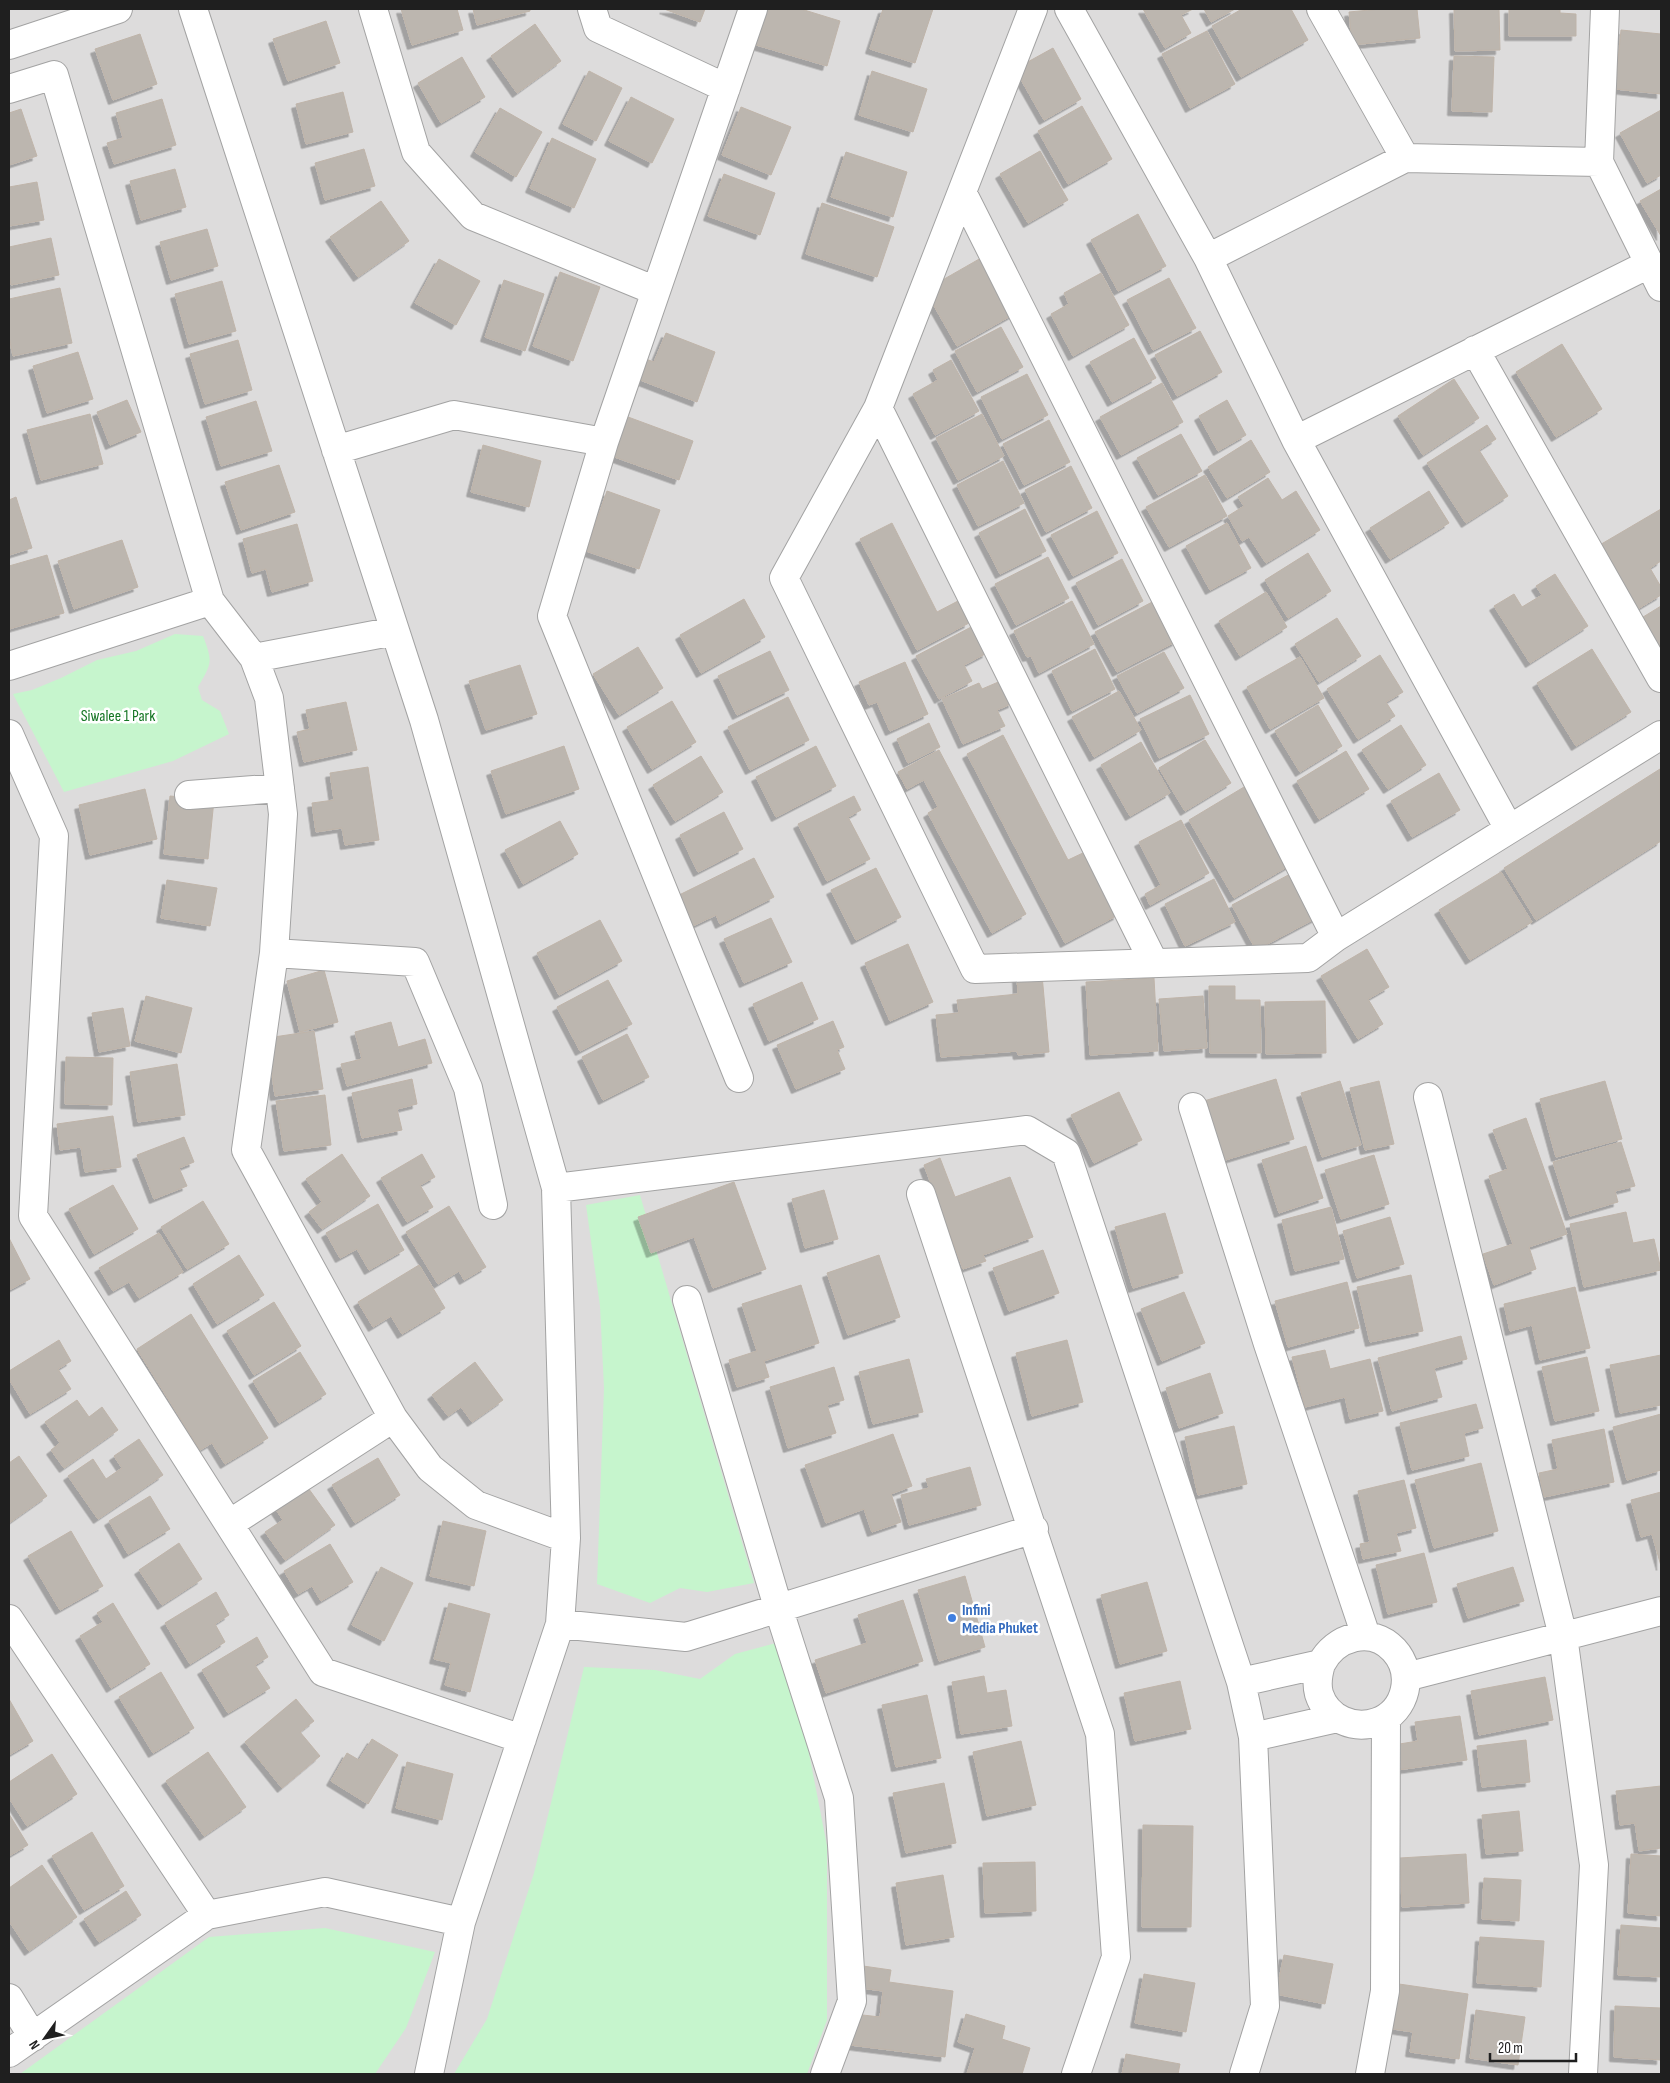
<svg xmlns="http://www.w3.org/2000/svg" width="1670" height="2083" viewBox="0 0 1670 2083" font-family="'Sofia Sans Condensed',sans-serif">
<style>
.residential{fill:#dddcdc}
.park{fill:#c6f5cd}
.building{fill:#bcb6af;stroke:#bfb4a9;filter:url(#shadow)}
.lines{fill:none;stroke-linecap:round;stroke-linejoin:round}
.minor-casing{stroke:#a3a3a3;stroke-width:30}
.minor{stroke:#fff;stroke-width:28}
.shop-dot{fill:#3f7fe0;stroke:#fff;stroke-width:2}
.labels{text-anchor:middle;stroke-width:5;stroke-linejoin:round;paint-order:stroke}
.park-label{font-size:16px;fill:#147523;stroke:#fff}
.shop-label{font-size:16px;font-weight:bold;fill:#366cbe;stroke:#fff;text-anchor:start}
</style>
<defs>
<filter id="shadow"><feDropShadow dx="-4.5" dy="4.5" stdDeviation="0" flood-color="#0004"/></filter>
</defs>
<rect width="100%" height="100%" fill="#efece6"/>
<path class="residential" d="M9 9H1661V2074H9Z"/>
<path class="park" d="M175 634 203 636C213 662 212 663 198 687L202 700 220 711 229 734 173 761 64 792 13 694 32 690 61 678 97 660 136 651Z
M640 1195 754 1583 707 1592 680 1588 650 1603 597 1584 604 1388 600 1306 586 1205Z
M776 1643 808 1748 827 1846V2020L807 2074H454L487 2019 534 1873 584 1667 655 1670 700 1679 735 1654Z
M325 1928 435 1952 406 2028 375 2074H20L209 1937Z"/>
<path class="building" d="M401 9H457L463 30 412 45Z
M473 9H530V11L477 25Z
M664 9H705L700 22Z
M763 9H801L840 21 827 66 753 44Z
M883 9H933L915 63 870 49Z
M1143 9H1193L1181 15 1191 33 1165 48Z
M1204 9H1235L1211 22Z
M1242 9H1291L1308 40 1241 77 1212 26Z
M1380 9H1417L1420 38 1352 45 1349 12Z
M1454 9H1499L1500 50 1455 51Z
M1509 9H1560V13L1576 14V36H1509Z
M326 21 340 63 288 81 273 39Z
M535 24 561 61 517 93 491 56Z
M1621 30 1661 34V94L1615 89Z
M1207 31 1235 84 1190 108 1162 54Z
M140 34 157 84 113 100 95 49Z
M1053 48 1081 99 1044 120 1015 69Z
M1454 56 1494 57 1492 112 1452 111Z
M462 57 485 97 441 123 418 83Z
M589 71 622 88 596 141 563 124Z
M872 71 927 89 913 132 859 115Z
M343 92 353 132 306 144 296 104Z
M631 97 674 119 652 163 609 141Z
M162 99 176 145 114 164 107 143 123 138 116 113Z
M1082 106 1112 159 1068 184 1038 131Z
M741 107 791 127 771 175 722 155Z
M500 108 542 132 516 177 475 152Z
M21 109 37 156 9 165V113Z
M1661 110V175L1647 183 1620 133Z
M552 138 596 159 574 208 530 188Z
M364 149 375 186 325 200 315 163Z
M1040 151 1068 200 1028 223 1000 174Z
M846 152 907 172 893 217 831 197Z
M175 169 186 207 141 220 130 181Z
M724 174 775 193 760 235 708 216Z
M37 182 44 220 9 226V187Z
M1661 189V236L1640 201Z
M381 201 409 241 358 277 330 237Z
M822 203 894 227 877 277 806 254Z
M1138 214 1166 266 1118 291 1091 240Z
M207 229 218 266 171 280 160 242Z
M51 238 59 275 11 285 9 275V247Z
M981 258 1014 314 957 346 925 290Z
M439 259 480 281 456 325 415 303Z
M560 272 600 287 573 361 533 346Z
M1101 273 1129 325 1073 356 1051 314 1069 304 1064 293Z
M1169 278 1196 328 1153 350 1127 300Z
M504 280 544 294 525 351 485 337Z
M222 281 236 331 189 344 175 294Z
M60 288 72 343 13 356 9 337V299Z
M1001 327 1023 367 977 392 955 351Z
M1200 331 1222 372 1177 396 1155 355Z
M666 333 715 352 697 402 635 378 643 358 654 362Z
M1134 338 1156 378 1112 402 1090 362Z
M238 340 252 390 205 404 190 354Z
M1562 344 1602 409 1556 437 1516 372Z
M78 352 93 399 47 413 33 366Z
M951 360 979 411 935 435 913 394 938 380 933 370Z
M1027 374 1048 415 1002 439 981 397Z
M1454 379 1479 418 1423 455 1398 416Z
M1162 383 1183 422 1121 455 1100 417Z
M127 400 141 432 110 445 97 412Z
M1227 400 1246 435 1218 451 1199 416Z
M256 401 272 451 221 466 206 417Z
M90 414 103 464 41 480 27 430Z
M620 414 693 441 679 480 606 454Z
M982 414 1004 456 958 480 936 438Z
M1049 420 1070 462 1024 485 1003 444Z
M1487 425 1496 439 1479 450 1508 496 1466 523 1427 463Z
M1181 434 1202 471 1158 495 1137 458Z
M1251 440 1270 472 1227 498 1208 467Z
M483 445 541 461 529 507 471 492Z
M1003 461 1024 503 978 526 957 485Z
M279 465 295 512 241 530 225 482Z
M1071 466 1092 508 1046 532 1025 490Z
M1205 475 1227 516 1169 547 1146 507Z
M1268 478 1282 500 1296 491 1320 530 1266 563 1249 537 1242 541 1228 516 1244 506 1238 497Z
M607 491 660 510 639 569 586 551Z
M1429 491 1449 523 1390 559 1370 528Z
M16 497 32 548 9 555V500Z
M1025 509 1046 551 1000 574 979 533Z
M1661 509V561L1650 568 1661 587V595L1636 610 1598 546Z
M1097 511 1118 553 1073 576 1051 535Z
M892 523 937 612 958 601 969 623 917 650 860 539Z
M1227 523 1251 568 1210 590 1186 546Z
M297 524 313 581 272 592 266 569 252 573 243 539Z
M122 540 138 587 74 609 58 561Z
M1308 553 1331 591 1288 618 1265 580Z
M47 555 64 613 9 629V566Z
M1048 557 1069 598 1016 625 995 584Z
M1122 559 1143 601 1098 625 1076 583Z
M1555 574 1588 626 1530 663 1494 606 1514 594 1522 607 1542 595 1536 586Z
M1266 592 1287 627 1240 656 1219 621Z
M744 599 765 637 701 673 680 635Z
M1156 600 1177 641 1117 672 1095 632Z
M1072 601 1094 644 1039 673 1031 656 1027 657 1014 631Z
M1661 606V665L1635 622Z
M1337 618 1361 656 1319 682 1295 644Z
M973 626 987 653 964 665 972 681 939 699 916 656Z
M638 647 663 688 619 715 593 674Z
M1095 649 1115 689 1072 711 1052 671Z
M1592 649 1631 712 1576 746 1537 683Z
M770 651 789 690 737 715 718 676Z
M1164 652 1184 688 1137 713 1117 676Z
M1380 655 1403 692 1386 702 1395 716 1358 739 1327 689Z
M1300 657 1324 698 1270 729 1247 687Z
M905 662 928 714 890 731 877 702 869 705 859 682Z
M520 665 537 714 486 730 469 681Z
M1003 680 1013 703 997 710 1005 726 963 744 942 699 979 683 982 689Z
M1119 691 1141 730 1094 757 1072 717Z
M1190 695 1209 734 1159 758 1140 719Z
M788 697 809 740 750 770 728 727Z
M672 701 696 742 652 769 627 727Z
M346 702 357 750 304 762 297 732 310 729 306 710Z
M1318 705 1342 746 1300 772 1275 731Z
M929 723 940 747 908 763 897 739Z
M1401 725 1426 765 1388 789 1362 750Z
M1003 735 1068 860 1085 852 1118 915 1065 943 967 754Z
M1205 740 1231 783 1185 811 1159 768Z
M1141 742 1170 793 1130 816 1101 765Z
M564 746 579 789 506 814 491 771Z
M816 746 836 786 776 817 756 777Z
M939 750 1026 914 992 933 928 813 938 807 924 780 907 789 898 772Z
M1346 751 1369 789 1319 819 1297 781Z
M701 756 723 792 675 821 653 785Z
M368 767 379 840 345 845 342 828 316 832 312 803 334 800 330 773Z
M1660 769 1661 841 1536 920 1504 868Z
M1439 773 1460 810 1412 837 1391 801Z
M1249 784 1292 864 1234 898 1189 820Z
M145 789 157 839 90 855 79 805Z
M170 796 214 800 208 859 164 854Z
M854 796 861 810 848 817 870 859 827 881 798 824Z
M724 812 743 849 698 872 680 835Z
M1181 820 1209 873 1150 905 1145 894 1161 885 1139 842Z
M560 821 578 854 523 884 505 850Z
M754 858 774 897 720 924 716 915 684 930 669 900Z
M876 868 901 917 856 940 831 890Z
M1294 872 1318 917 1256 950 1232 905Z
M1501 872 1532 922 1470 960 1439 910Z
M1214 879 1235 922 1185 946 1165 904Z
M167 880 217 888 210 926 161 918Z
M771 918 792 962 744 983 724 939Z
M600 920 622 961 559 995 537 953Z
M908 944 933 1002 890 1021 865 963Z
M1367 949 1389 987 1368 999 1383 1024 1358 1039 1321 976Z
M324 970 338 1022 300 1032 287 981Z
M1042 975 1049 1052 1018 1055 1017 1051 941 1057 936 1015 959 1013 957 1000 1018 994 1017 977Z
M1154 978 1158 1051 1090 1055 1086 982Z
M608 980 632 1024 580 1051 557 1007Z
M802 982 818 1019 769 1041 753 1004Z
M1209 986H1235V1000H1260L1261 1053H1210Z
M146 996 192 1008 181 1053 135 1041Z
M1203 996 1207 1048 1164 1051 1159 999Z
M1325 1001 1326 1053 1266 1054 1265 1002Z
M123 1008 130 1046 99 1052 92 1013Z
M833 1021 844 1047 837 1050 845 1069 796 1089 777 1045Z
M391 1022 398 1047 425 1039 432 1063 347 1086 341 1064 362 1059 355 1032Z
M314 1031 323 1089 275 1096 267 1038Z
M627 1034 649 1077 603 1100 582 1057Z
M66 1057 113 1058 112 1105 65 1104Z
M177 1064 185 1115 138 1122 130 1072Z
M412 1079 417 1104 397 1109 402 1130 362 1138 352 1093Z
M1276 1079 1294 1139 1222 1161 1204 1101Z
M1340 1081 1361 1145 1322 1157 1301 1093Z
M1379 1081 1394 1144 1365 1150 1350 1088Z
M1605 1081 1622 1139 1556 1157 1540 1099Z
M1119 1092 1142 1140 1094 1163 1071 1115Z
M325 1095 331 1145 284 1151 276 1101Z
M113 1116 121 1167 85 1172 81 1147 60 1150 57 1124Z
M1526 1118 1567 1234 1529 1247 1536 1269 1494 1285 1483 1254 1513 1244 1489 1176 1508 1169 1493 1130Z
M184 1137 194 1162 179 1168 187 1186 154 1199 137 1155Z
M1621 1142 1635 1186 1615 1191 1618 1202 1570 1216 1553 1162Z
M1306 1146 1323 1198 1279 1213 1262 1160Z
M342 1154 370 1196 322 1229 309 1212 322 1202 306 1179Z
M422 1154 435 1177 420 1185 433 1207 407 1222 381 1178Z
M1374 1155 1389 1204 1341 1219 1325 1170Z
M940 1158 955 1197 1010 1177 1033 1237 983 1255 986 1261 963 1269 924 1165Z
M734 1182 766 1269 713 1288 694 1237 651 1253 638 1217Z
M113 1185 138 1229 94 1254 69 1209Z
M824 1190 838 1239 805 1248 792 1199Z
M203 1201 229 1244 187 1269 161 1227Z
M378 1204 404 1250 369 1270 357 1249 340 1258 326 1233Z
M449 1206 486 1267 464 1280 459 1271 438 1284 406 1232Z
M1331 1207 1344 1259 1295 1271 1282 1220Z
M1626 1212 1633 1243 1654 1239 1661 1270 1584 1287 1570 1224Z
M1165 1213 1183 1273 1133 1288 1115 1227Z
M1390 1217 1404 1264 1357 1278 1343 1231Z
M159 1233 183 1272 139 1298 129 1282 113 1291 99 1268Z
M9 1238 30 1279 9 1290Z
M1043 1250 1059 1293 1009 1311 993 1268Z
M239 1255 264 1295 217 1324 193 1284Z
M879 1255 900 1317 848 1335 827 1273Z
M419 1265 445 1308 402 1334 391 1316 373 1327 358 1302Z
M1411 1275 1423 1331 1370 1342 1357 1287Z
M1347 1282 1359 1328 1288 1347 1275 1301Z
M801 1285 819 1343 764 1361 769 1377 737 1387 729 1360 757 1351 742 1304Z
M1575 1287 1590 1348 1540 1360 1532 1325 1510 1331 1504 1304Z
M1184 1292 1205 1343 1162 1361 1141 1309Z
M274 1302 301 1346 254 1375 227 1331Z
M191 1314 268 1438 225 1464 212 1443 200 1450 137 1349Z
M1461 1336 1467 1359 1434 1368 1442 1397 1392 1411 1378 1358Z
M59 1340 71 1361 58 1369 71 1389 30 1414 9 1379V1371Z
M1067 1340 1083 1402 1032 1416 1016 1353Z
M1325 1350 1330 1369 1370 1359 1383 1411 1350 1419 1345 1397 1305 1407 1292 1357Z
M300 1352 326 1394 279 1423 253 1381Z
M1661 1355V1405L1620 1413 1610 1365Z
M1587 1357 1599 1411 1555 1421 1542 1367Z
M909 1359 923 1412 873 1424 859 1372Z
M475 1362 503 1400 472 1422 461 1407 448 1416 432 1395Z
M834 1367 844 1400 827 1405 836 1433 788 1448 770 1387Z
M1210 1373 1223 1413 1179 1428 1166 1388Z
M77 1400 89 1417 102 1407 118 1430 64 1468 51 1450 60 1443 45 1422Z
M1476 1404 1483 1428 1464 1433 1469 1456 1412 1470 1400 1423Z
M1661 1414V1470L1627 1480 1613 1427Z
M1234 1426 1247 1484 1198 1495 1185 1437Z
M1604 1429 1614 1482 1544 1497 1539 1473 1558 1469 1552 1440Z
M893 1434 912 1486 891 1494 901 1522 872 1532 864 1509 826 1523 805 1465Z
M139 1439 163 1475 98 1519 68 1476 93 1459 106 1479 122 1468 114 1456Z
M19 1456 47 1496 9 1523V1463Z
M378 1458 400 1495 355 1523 332 1485Z
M1481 1463 1498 1531 1434 1548 1415 1480Z
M970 1467 981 1505 909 1525 901 1495 929 1488 926 1479Z
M1404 1480 1416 1528 1396 1533 1401 1551 1363 1559 1360 1544 1370 1542 1358 1491Z
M306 1485 335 1525 285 1560 265 1532 283 1520 274 1507Z
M1661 1492V1566L1652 1534 1641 1537 1631 1500Z
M150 1496 170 1529 128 1554 109 1521Z
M443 1521 486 1531 474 1586 430 1576Z
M71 1531 103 1586 60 1610 28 1556Z
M179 1543 202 1579 162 1605 139 1570Z
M330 1544 353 1582 321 1601 312 1586 298 1594 284 1571Z
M1424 1553 1437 1602 1388 1614 1376 1565Z
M381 1567 413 1583 384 1641 352 1625Z
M1513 1567 1524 1601 1468 1618 1457 1584Z
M965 1576 985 1647 939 1661 918 1590Z
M1147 1582 1167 1651 1120 1664 1101 1595Z
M216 1592 229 1615 215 1624 225 1642 190 1664 165 1623Z
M903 1600 923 1661 826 1693 815 1660 867 1643 858 1615Z
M113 1603 150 1664 111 1688 80 1636 103 1622 97 1613Z
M449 1603 490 1614 470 1692 445 1685 451 1663 434 1659Z
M257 1637 268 1657 255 1665 270 1688 228 1713 202 1670Z
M161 1672 194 1728 153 1753 119 1697Z
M984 1676 987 1693 1006 1690 1012 1726 961 1734 952 1682Z
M1545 1677 1553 1720 1479 1735 1471 1691Z
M1180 1681 1191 1729 1135 1741 1124 1693Z
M927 1695 941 1758 896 1767 882 1705Z
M9 1699 33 1741 9 1755Z
M296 1699 314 1721 300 1732 320 1756 282 1788 245 1742Z
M1460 1716 1467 1760 1391 1771 1387 1746 1418 1741 1415 1722Z
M372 1739 398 1755 368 1804 331 1781 347 1753 359 1760Z
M1526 1740 1530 1782 1482 1787 1477 1746Z
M1021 1741 1036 1805 987 1816 973 1752Z
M208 1752 246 1807 204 1836 166 1781Z
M52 1754 77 1794 27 1826 9 1798V1782Z
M407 1762 453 1774 442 1820 396 1808Z
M944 1783 956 1843 906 1853 893 1793Z
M1661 1786V1848L1639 1851 1635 1823 1620 1825 1616 1791Z
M1519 1811 1523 1851 1486 1854 1482 1815Z
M9 1814 28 1845 9 1856Z
M1143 1825 1193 1826 1191 1927H1142Z
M92 1832 124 1886 84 1910 52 1856Z
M1466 1854 1469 1903 1402 1907 1400 1858Z
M1631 1854 1661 1856V1916L1628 1913Z
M1035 1862 1036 1911 985 1913 983 1863Z
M42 1865 77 1917 29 1951 9 1921V1888Z
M943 1875 954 1937 906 1945 896 1883Z
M1484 1878 1521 1880 1519 1921 1482 1919Z
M126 1891 141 1915 99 1942 84 1919Z
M1621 1925 1661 1928V1977L1618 1975Z
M1480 1937 1544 1941 1541 1987 1477 1983Z
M1284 1955 1333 1964 1325 2004 1276 1994Z
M856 1965 891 1970 889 1982 953 1991 945 2057 850 2045 854 2014 880 2017 883 1991 853 1987Z
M1144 1974 1195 1983 1186 2032 1135 2023Z
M1399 1984 1468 1994 1459 2059 1410 2052 1413 2032 1393 2029Z
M1615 2006 1661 2008V2060L1614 2057Z
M1476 2010 1525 2017 1518 2065 1470 2058Z
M966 2014 1005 2026 1002 2039 1030 2048 1022 2074H967L975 2048 958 2042Z
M1126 2054 1180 2064 1178 2074H1122Z"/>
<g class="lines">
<defs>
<path id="minor" d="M193 9 424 720 556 1188 566 1538 560 1624 461 1922 429 2074
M373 9 416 152 473 216 656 291
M592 9 598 28 726 88
M1033 9 878 408 784 578 975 969 1308 958 1336 937 1661 735
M1069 9 1208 258 1296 440 1509 829
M1605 9 1599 162 1661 287
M9 45 118 9
M9 89 54 75 210 601 254 658 269 698 283 814 274 953 246 1150 393 1418 430 1468 476 1505 566 1538
M1405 158 1599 162
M962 192 1336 937
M1208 258 1405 158 1321 9
M1475 350 1661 678
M878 408 1154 963
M1296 440 1649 264
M604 442 753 9
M336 450 454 415 604 442 552 616 739 1078
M254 658 395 631
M9 666 210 601
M9 734 54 836 33 1216 323 1672 522 1739
M189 795 280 788
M274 953 415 962 468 1088 493 1205
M1428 1097 1563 1636 1594 1865 1583 2074
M1193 1107 1268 1344 1366 1636
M556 1188 1027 1130 1066 1153 1241 1682 1253 1737 1265 2006 1244 2074
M921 1194 1100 1734 1116 1957 1076 2074
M687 1300 778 1607 839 1798 852 2001 825 2074
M229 1524 393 1418
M9 1619 207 1915
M560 1624 686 1637 1034 1529
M1406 1677 1661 1611
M1241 1682 1321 1664C1335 1637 1371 1625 1394 1650 1415 1673 1407 1711 1377 1722 1354 1730 1327 1719 1319 1694 1316 1683 1318 1674 1321 1664
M1253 1737 1337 1718
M9 1998 33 2037
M9 2053 207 1915 325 1892 461 1922
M1370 2074 1385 1991 1386 1719"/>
</defs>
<use href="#minor" class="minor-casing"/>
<use href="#minor" class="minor"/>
</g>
<circle class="shop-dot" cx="952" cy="1618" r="5"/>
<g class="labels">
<g class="park-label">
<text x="118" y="721">Siwalee 1 Park</text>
</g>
<g class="shop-label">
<text x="962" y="1615">Infini<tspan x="962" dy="18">Media Phuket</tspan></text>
</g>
</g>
<rect width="1670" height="2083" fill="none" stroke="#1f1f1f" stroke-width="20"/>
<g transform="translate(45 2038) rotate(237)" stroke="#ffffff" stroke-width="4" paint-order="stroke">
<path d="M0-4L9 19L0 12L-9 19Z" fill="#1f1f1f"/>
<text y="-8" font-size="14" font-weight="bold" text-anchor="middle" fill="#1f1f1f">N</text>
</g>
<path d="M1490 2053v8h86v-8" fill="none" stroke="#1f1f1f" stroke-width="2.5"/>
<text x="1498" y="2053" font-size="15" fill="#1f1f1f" stroke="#ffffff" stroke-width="4" paint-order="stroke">20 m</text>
</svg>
